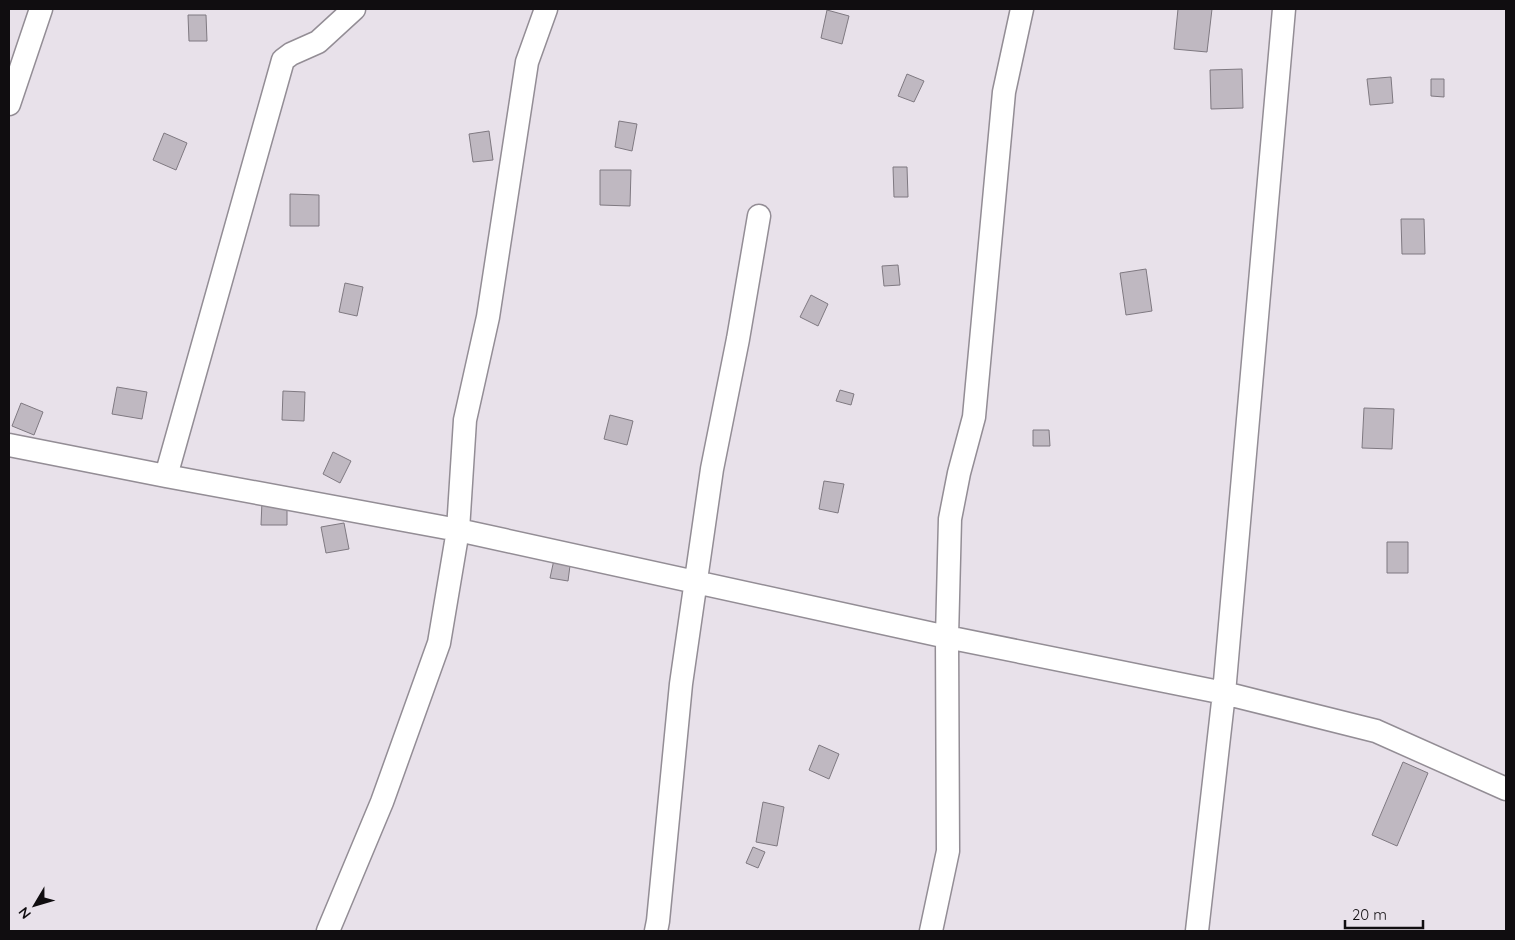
<svg xmlns="http://www.w3.org/2000/svg" width="1515" height="940" viewBox="0 0 1515 940" font-family="Quicksand,sans-serif">
<style>
.building{fill:#bfb8c1;stroke:#7f7981}
.lines{fill:none;stroke-linecap:round;stroke-linejoin:round}
.minor-casing{stroke:#938d95;stroke-width:25}
.minor{stroke:#fff;stroke-width:22}
</style>
<rect width="100%" height="100%" fill="#e8e1ea"/>
<path class="building" d="M1178 9H1212L1207 52 1174 49Z
M827 10 849 16 842 44 821 38Z
M188 15H206L207 41H189Z
M1242 69 1243 108 1211 109 1210 70Z
M907 74 924 81 914 102 898 96Z
M1391 77 1393 103 1370 105 1367 79Z
M1431 79H1444V97L1431 96Z
M619 121 637 124 632 151 615 147Z
M489 131 493 160 473 162 469 134Z
M164 133 187 143 176 170 153 160Z
M893 167H907L908 197H894Z
M600 170H631L630 206 600 205Z
M290 194 319 195V226H290Z
M1401 219H1424L1425 254H1402Z
M898 265 900 285 884 286 882 266Z
M1146 269 1152 311 1126 315 1120 273Z
M345 283 363 287 357 316 339 312Z
M811 295 828 304 818 326 800 317Z
M117 387 147 392 142 419 112 414Z
M840 390 854 394 851 405 836 401Z
M283 391 305 392 304 421 282 420Z
M21 403 43 412 34 435 12 426Z
M1364 408 1394 409 1392 449 1362 448Z
M610 415 633 421 627 445 604 439Z
M1033 430H1049L1050 446H1033Z
M333 452 351 461 340 483 323 474Z
M824 481 844 484 838 513 819 509Z
M262 501H287V525H261Z
M344 523 349 549 326 553 321 527Z
M1387 542H1408V573H1387Z
M555 555 571 558 568 581 550 578Z
M819 745 839 754 829 779 809 770Z
M1403 762 1428 773 1397 846 1372 835Z
M763 802 784 807 777 846 756 842Z
M753 847 765 852 758 868 746 863Z"/>
<g class="lines">
<defs>
<path id="minor" d="M9 104 41 9
M9 445 166 476 458 530 947 637 1224 693 1376 731 1506 789
M166 476 283 60 291 54 318 42 354 9
M328 931 382 802 439 643 458 530 465 420 488 317 527 62 546 9
M656 931 658 921 681 684 712 469 738 339 759 216
M931 931 948 851 947 637 950 519 959 473 974 417 1004 92 1022 9
M1197 931 1224 693 1284 9"/>
</defs>
<use href="#minor" class="minor-casing"/>
<use href="#minor" class="minor"/>
</g>
<rect width="1515" height="940" fill="none" stroke="#100d10" stroke-width="20"/>
<g transform="translate(35 905) rotate(232)" stroke="#e8e1ea" stroke-width="4" paint-order="stroke">
<path d="M0-4L9 19L0 12L-9 19Z" fill="#100d10"/>
<text y="-8" font-size="14" font-weight="bold" text-anchor="middle" fill="#100d10">N</text>
</g>
<path d="M1345 920v8h78v-8" fill="none" stroke="#100d10" stroke-width="2.5"/>
<text x="1352" y="920" font-size="15" fill="#100d10" stroke="#e8e1ea" stroke-width="4" paint-order="stroke">20 m</text>
</svg>
